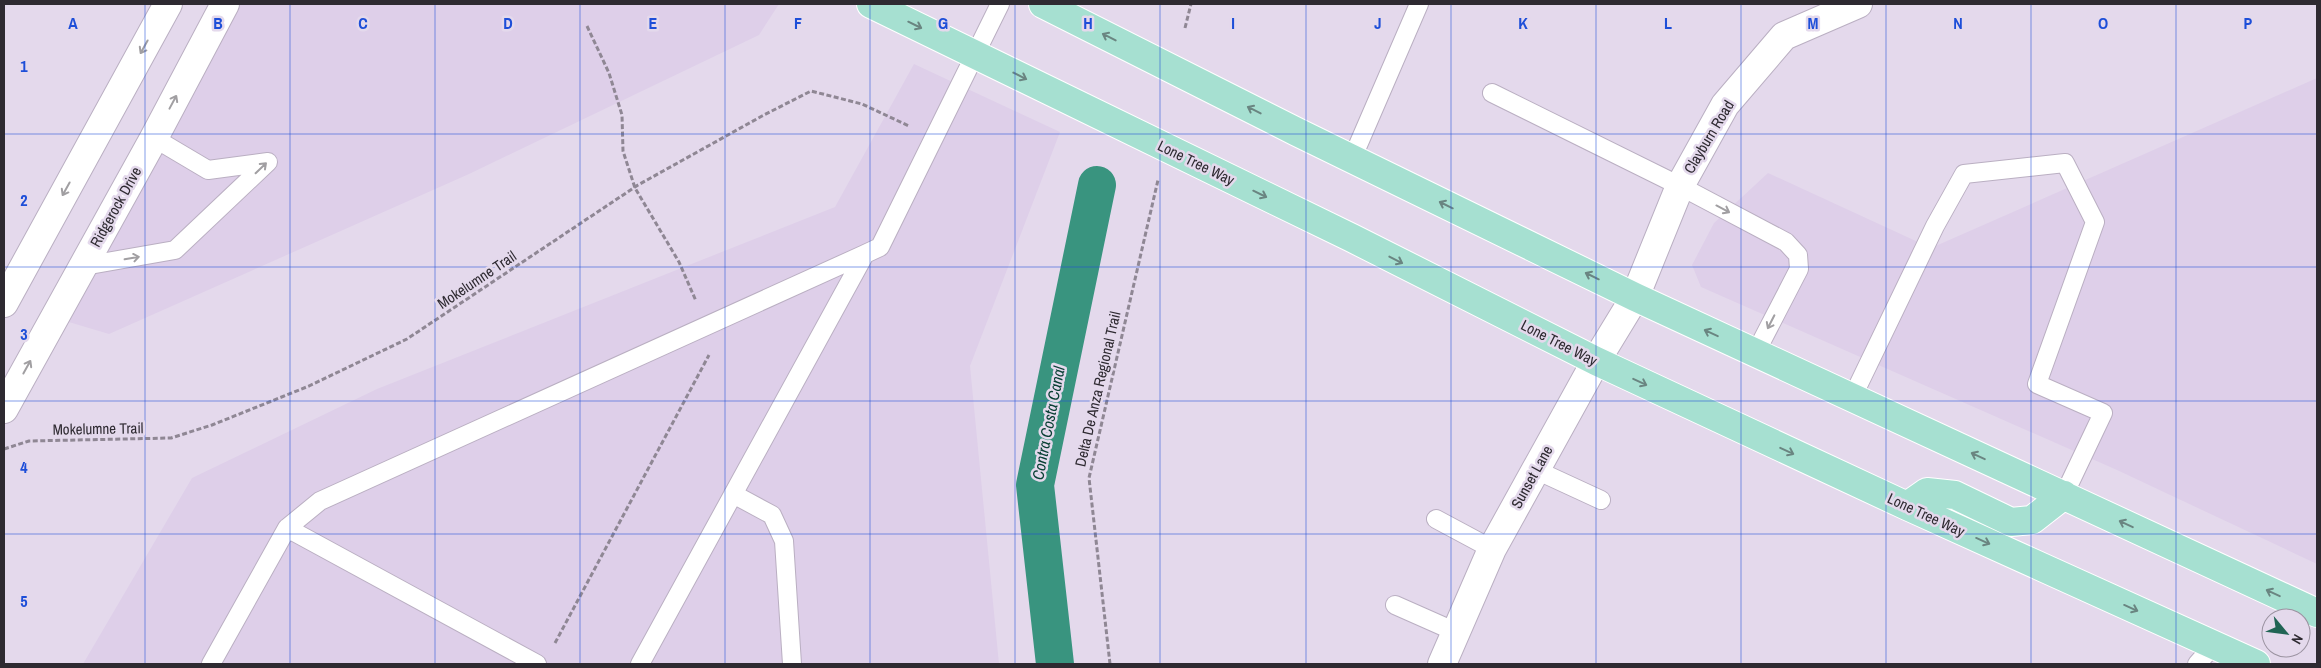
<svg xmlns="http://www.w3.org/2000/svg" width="2321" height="668" viewBox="0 0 2321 668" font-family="'Archivo Narrow',sans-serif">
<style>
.built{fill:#decfe9}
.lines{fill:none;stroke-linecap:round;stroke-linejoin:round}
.canal{stroke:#39947f;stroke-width:38}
.service-casing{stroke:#baafc2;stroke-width:20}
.minor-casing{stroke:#baafc2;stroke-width:30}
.primary-casing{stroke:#fff;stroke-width:30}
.path{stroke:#8f8794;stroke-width:3;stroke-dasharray:5 2.5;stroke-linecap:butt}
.service{stroke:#fff;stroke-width:18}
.minor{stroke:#fff;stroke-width:28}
.primary{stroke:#a6e0d1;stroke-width:28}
.oneway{stroke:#6a8581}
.oneway2{stroke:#a19fa2}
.grid{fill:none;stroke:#1d4ed8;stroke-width:1;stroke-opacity:0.55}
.labels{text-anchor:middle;stroke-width:5;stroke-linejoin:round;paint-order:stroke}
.street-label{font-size:15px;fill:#2e2a31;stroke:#e4d9ec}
.water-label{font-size:16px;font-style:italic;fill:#0a4035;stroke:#e4d9ec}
.grid-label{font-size:16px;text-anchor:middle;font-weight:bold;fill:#1d4ed8;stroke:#e4d9ec;stroke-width:5;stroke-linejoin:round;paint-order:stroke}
</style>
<rect width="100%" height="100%" fill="#e4d9ec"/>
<path class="built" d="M235 4H779L759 35 469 174 109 334 62 320Z
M914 64 1060 132 970 366 999 664H83L192 478 377 389 835 207Z
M2317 78V564L2117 470 1701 287 1692 265 1714 223 1768 173 1931 248Z"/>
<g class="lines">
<path class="canal" d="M1055 664 1035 485 1097 185"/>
<defs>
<path id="service" d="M1492 93 1680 186 1786 242 1798 255 1799 269 1755 354
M1352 159 1419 4
M84 266 175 250 268 162 208 170 154 138
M1852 398 1935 226 1964 174 2065 163 2095 222 2037 384 2103 413 2064 495
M1536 470 1601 500
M733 494 772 515 784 541 792 664
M1436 519 1492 549
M287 528 537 664
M1395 605 1456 632
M211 664 287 528 320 501 865 254
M640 664 865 254 880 247 1000 4
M2197 664 2214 645"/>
<path id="minor" d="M4 303 168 4
M4 409 154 138 225 4
M1442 664 1492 549 1596 361 1635 297 1680 186 1725 105 1784 36 1858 4"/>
<path id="primary" d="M871 4 1352 238 1596 361 1907 506 2256 664
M1043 4 1297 132 1635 297 2317 613
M1907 506 1927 492 1955 495 2011 522 2032 520 2064 495"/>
</defs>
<use href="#service" class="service-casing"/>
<use href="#minor" class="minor-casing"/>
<use href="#primary" class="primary-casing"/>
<path class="path" d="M587 26 609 73 622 115 623 151 635 188 679 262 696 301
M1185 28 1191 4
M4 449 29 441 171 438 212 425 309 386 407 339 638 185 762 116 811 91 862 104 909 126
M555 643 709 355
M1110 664 1089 478 1158 180"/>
<use href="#service" class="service"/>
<use href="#minor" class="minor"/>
<use href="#primary" class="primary"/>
</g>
<defs><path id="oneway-shaft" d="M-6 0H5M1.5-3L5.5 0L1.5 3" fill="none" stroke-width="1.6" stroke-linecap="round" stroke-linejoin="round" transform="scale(1.25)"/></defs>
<g class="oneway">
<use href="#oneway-shaft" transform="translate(915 25) rotate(26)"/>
<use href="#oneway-shaft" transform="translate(1109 37) rotate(-153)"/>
<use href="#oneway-shaft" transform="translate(1020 76) rotate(27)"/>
<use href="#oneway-shaft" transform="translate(1254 110) rotate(-153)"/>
<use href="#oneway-shaft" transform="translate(1260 194) rotate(26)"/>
<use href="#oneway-shaft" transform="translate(1446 205) rotate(-154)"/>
<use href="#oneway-shaft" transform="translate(1396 260) rotate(27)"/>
<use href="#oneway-shaft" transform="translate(1592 276) rotate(-154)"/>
<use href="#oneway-shaft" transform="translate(1711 333) rotate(-155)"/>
<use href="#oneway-shaft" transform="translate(1640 382) rotate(25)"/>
<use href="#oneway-shaft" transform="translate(1787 451) rotate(25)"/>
<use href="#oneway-shaft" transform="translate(1978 456) rotate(-155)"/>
<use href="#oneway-shaft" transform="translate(2126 524) rotate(-155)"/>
<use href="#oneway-shaft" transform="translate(1983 541) rotate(24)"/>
<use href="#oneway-shaft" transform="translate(2273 593) rotate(-155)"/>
<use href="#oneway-shaft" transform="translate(2131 608) rotate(24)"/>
</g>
<g class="oneway2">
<use href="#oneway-shaft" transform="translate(144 47) rotate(119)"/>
<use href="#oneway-shaft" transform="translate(173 102) rotate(-62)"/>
<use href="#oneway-shaft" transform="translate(261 168) rotate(-44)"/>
<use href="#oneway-shaft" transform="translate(66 189) rotate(119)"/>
<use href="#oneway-shaft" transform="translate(1723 209) rotate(28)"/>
<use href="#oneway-shaft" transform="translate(132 258) rotate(-10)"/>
<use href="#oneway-shaft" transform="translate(1771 322) rotate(117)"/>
<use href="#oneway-shaft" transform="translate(27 367) rotate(-61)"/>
</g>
<path class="grid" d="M145 4V664M290 4V664M435 4V664M580 4V664M725 4V664M870 4V664M1015 4V664M1160 4V664M1306 4V664M1451 4V664M1596 4V664M1741 4V664M1886 4V664M2031 4V664M2176 4V664M4 134H2317M4 267H2317M4 401H2317M4 534H2317"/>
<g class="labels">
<g class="street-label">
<text transform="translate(1709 137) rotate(-59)" y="5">Clayburn Road</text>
<text transform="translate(1196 163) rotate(26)" y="5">Lone Tree Way</text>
<text transform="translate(116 207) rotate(-61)" y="5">Ridgerock Drive</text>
<text transform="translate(477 280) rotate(-34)" y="5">Mokelumne Trail</text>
<text transform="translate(1559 343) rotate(27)" y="5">Lone Tree Way</text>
<text transform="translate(1098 389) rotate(-77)" y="5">Delta De Anza Regional Trail</text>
<text transform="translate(98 429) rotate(-1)" y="5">Mokelumne Trail</text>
<text transform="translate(1532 477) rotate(-61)" y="5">Sunset Lane</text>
<text transform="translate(1926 515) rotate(25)" y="5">Lone Tree Way</text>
</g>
<g class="water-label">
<text transform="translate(1048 423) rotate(-79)" y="6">Contra Costa Canal</text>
</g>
</g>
<g class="grid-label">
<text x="73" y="29">A</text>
<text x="218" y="29">B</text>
<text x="363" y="29">C</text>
<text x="508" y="29">D</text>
<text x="653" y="29">E</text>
<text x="798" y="29">F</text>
<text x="943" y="29">G</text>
<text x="1088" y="29">H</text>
<text x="1233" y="29">I</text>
<text x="1378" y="29">J</text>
<text x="1523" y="29">K</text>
<text x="1668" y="29">L</text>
<text x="1813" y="29">M</text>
<text x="1958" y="29">N</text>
<text x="2103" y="29">O</text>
<text x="2248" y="29">P</text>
<text x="24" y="72">1</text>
<text x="24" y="206">2</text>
<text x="24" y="340">3</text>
<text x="24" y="473">4</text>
<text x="24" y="607">5</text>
</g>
<rect width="2321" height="668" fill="none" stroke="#2e2a31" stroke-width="10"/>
<g transform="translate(2286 633) rotate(119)"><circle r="24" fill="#e4d9ec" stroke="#9b93a1"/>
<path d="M0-4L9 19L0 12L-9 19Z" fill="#206454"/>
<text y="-8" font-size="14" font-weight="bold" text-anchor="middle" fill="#2e2a31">N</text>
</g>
</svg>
